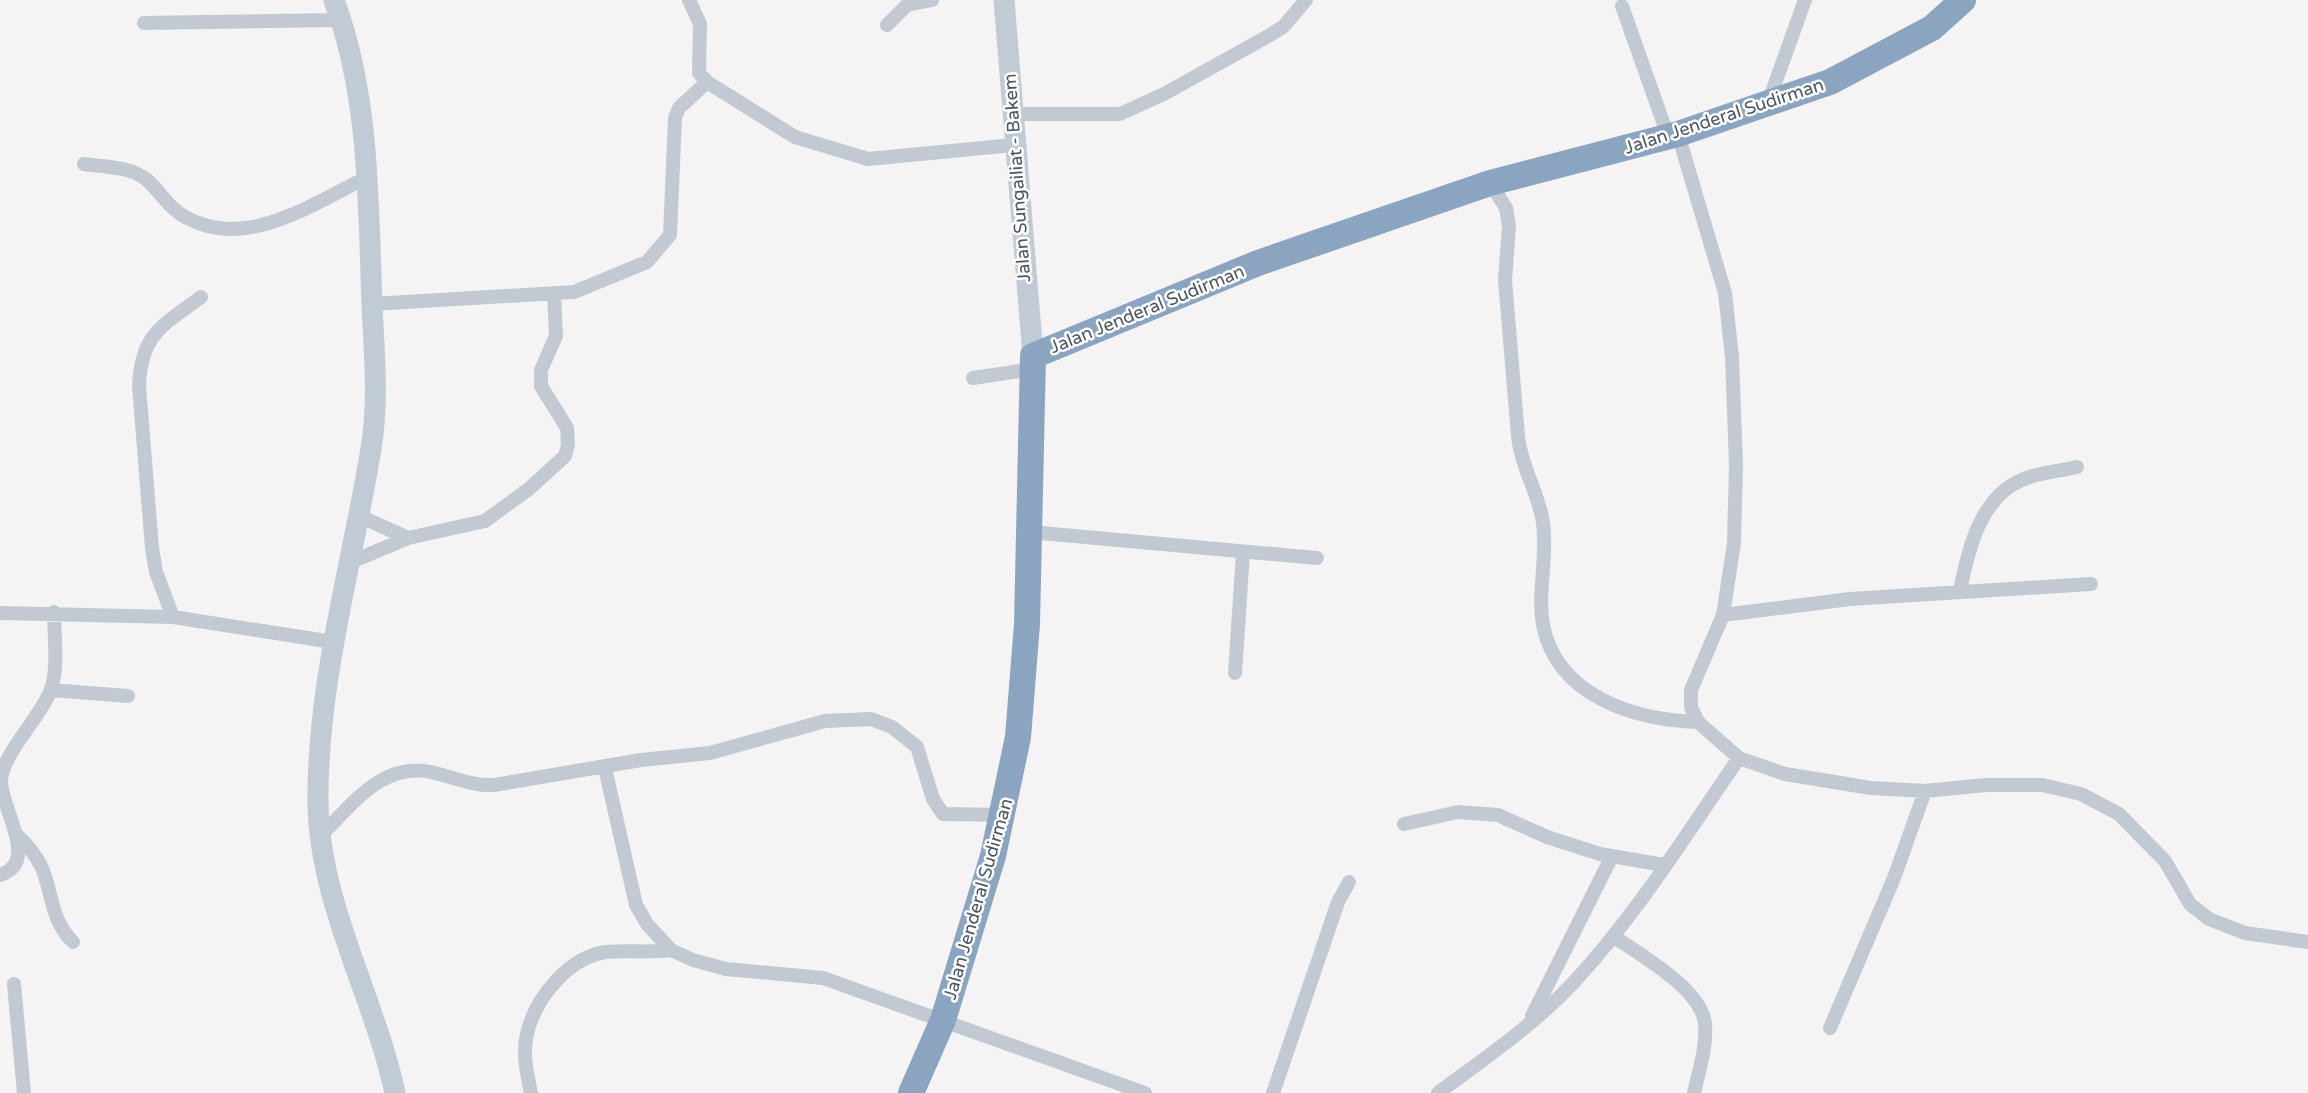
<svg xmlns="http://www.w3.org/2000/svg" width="2308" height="1093" viewBox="0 0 2308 1093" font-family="'Varela Round',sans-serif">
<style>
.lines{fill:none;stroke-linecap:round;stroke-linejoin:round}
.street{stroke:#c1cad2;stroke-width:14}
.secondary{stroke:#c1cbd6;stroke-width:21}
.highway{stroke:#8ba5c1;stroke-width:26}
.labels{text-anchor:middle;stroke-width:5;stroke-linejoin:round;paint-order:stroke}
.street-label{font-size:18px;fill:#4a5661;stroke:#fff}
</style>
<rect width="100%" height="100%" fill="#f5f3f3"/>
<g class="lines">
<path class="street" d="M689 0 700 24 699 73 707 82 795 137 868 159 1014 145
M1622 6 1668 136
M144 23 341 20
M887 25 907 5 932 0
M1768 103 1805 0
M1013 114H1120L1164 94 1270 35 1283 27 1306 0
M1678 134 1725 293 1732 357 1736 465 1734 543 1723 615 1691 690V707L1698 722 1739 758 1785 774 1871 788 1925 791 1986 785H2042L2081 794 2119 814 2165 861 2190 904 2209 919 2245 933 2308 942
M84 164C104 167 129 166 146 179 158 189 166 204 179 213 242 255 311 204 368 177
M1490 183 1506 208 1509 226 1505 280 1518 436C1521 467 1539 493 1543 523 1548 557 1537 592 1543 625 1557 696 1634 720 1698 722
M372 304 574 292 647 262 670 235 675 118 679 108 707 82
M973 378 1033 369
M357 515 408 538 485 521 530 488 565 456 568 445 567 428 541 386V370L556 336 554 293
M1030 532 1317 558
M351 562 408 538
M1960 591C1968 550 1980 496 2024 479 2040 472 2061 471 2077 467
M0 613 173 617 333 642
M1723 615 1850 599 2091 584
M173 617 156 572 152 548 139 386C141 334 162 326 201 297
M1235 673 1243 553
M51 690 128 696
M605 768 636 905 647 924 671 950 693 960 726 969 823 978 1145 1093
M1404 824 1458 812 1498 815 1547 837 1600 854 1664 865
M15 833C26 844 36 854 42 868 53 895 51 921 73 942
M321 835C353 804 382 762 431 772 453 777 472 786 494 785L641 760 710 753 825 721 871 719 892 727 917 747 933 799 943 814 1004 815
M0 875C41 862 0 808 1 780 4 752 38 720 50 692 59 670 54 636 54 612
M1613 936C1640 955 1702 989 1705 1024 1707 1047 1699 1070 1694 1093
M14 984 24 1093
M1532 1016 1612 856
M1830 1028 1894 878 1925 791
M531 1093C527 1074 522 1053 527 1034 535 999 568 957 606 952 627 950 650 953 671 950
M1273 1093 1338 902 1349 882
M1438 1093C1485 1058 1534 1025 1574 982 1637 914 1687 833 1739 758"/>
<path class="secondary" d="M334 0C370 97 368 202 372 304 374 352 379 401 371 449 352 565 317 683 318 802 319 904 374 995 395 1093
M1004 0 1033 356"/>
<path class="highway" d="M911 1093 943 1020 993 856 1018 737 1027 624 1033 356 1258 263 1490 183 1678 134 1830 82 1932 28 1963 0"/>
</g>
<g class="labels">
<g class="street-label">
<text transform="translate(1724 116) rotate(-18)" y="6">Jalan Jenderal Sudirman</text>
<text transform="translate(1017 178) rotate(-94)" y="6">Jalan Sungailiat - Bakem</text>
<text transform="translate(1147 309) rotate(-22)" y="6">Jalan Jenderal Sudirman</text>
<text transform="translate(978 899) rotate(-74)" y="6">Jalan Jenderal Sudirman</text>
</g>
</g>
</svg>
